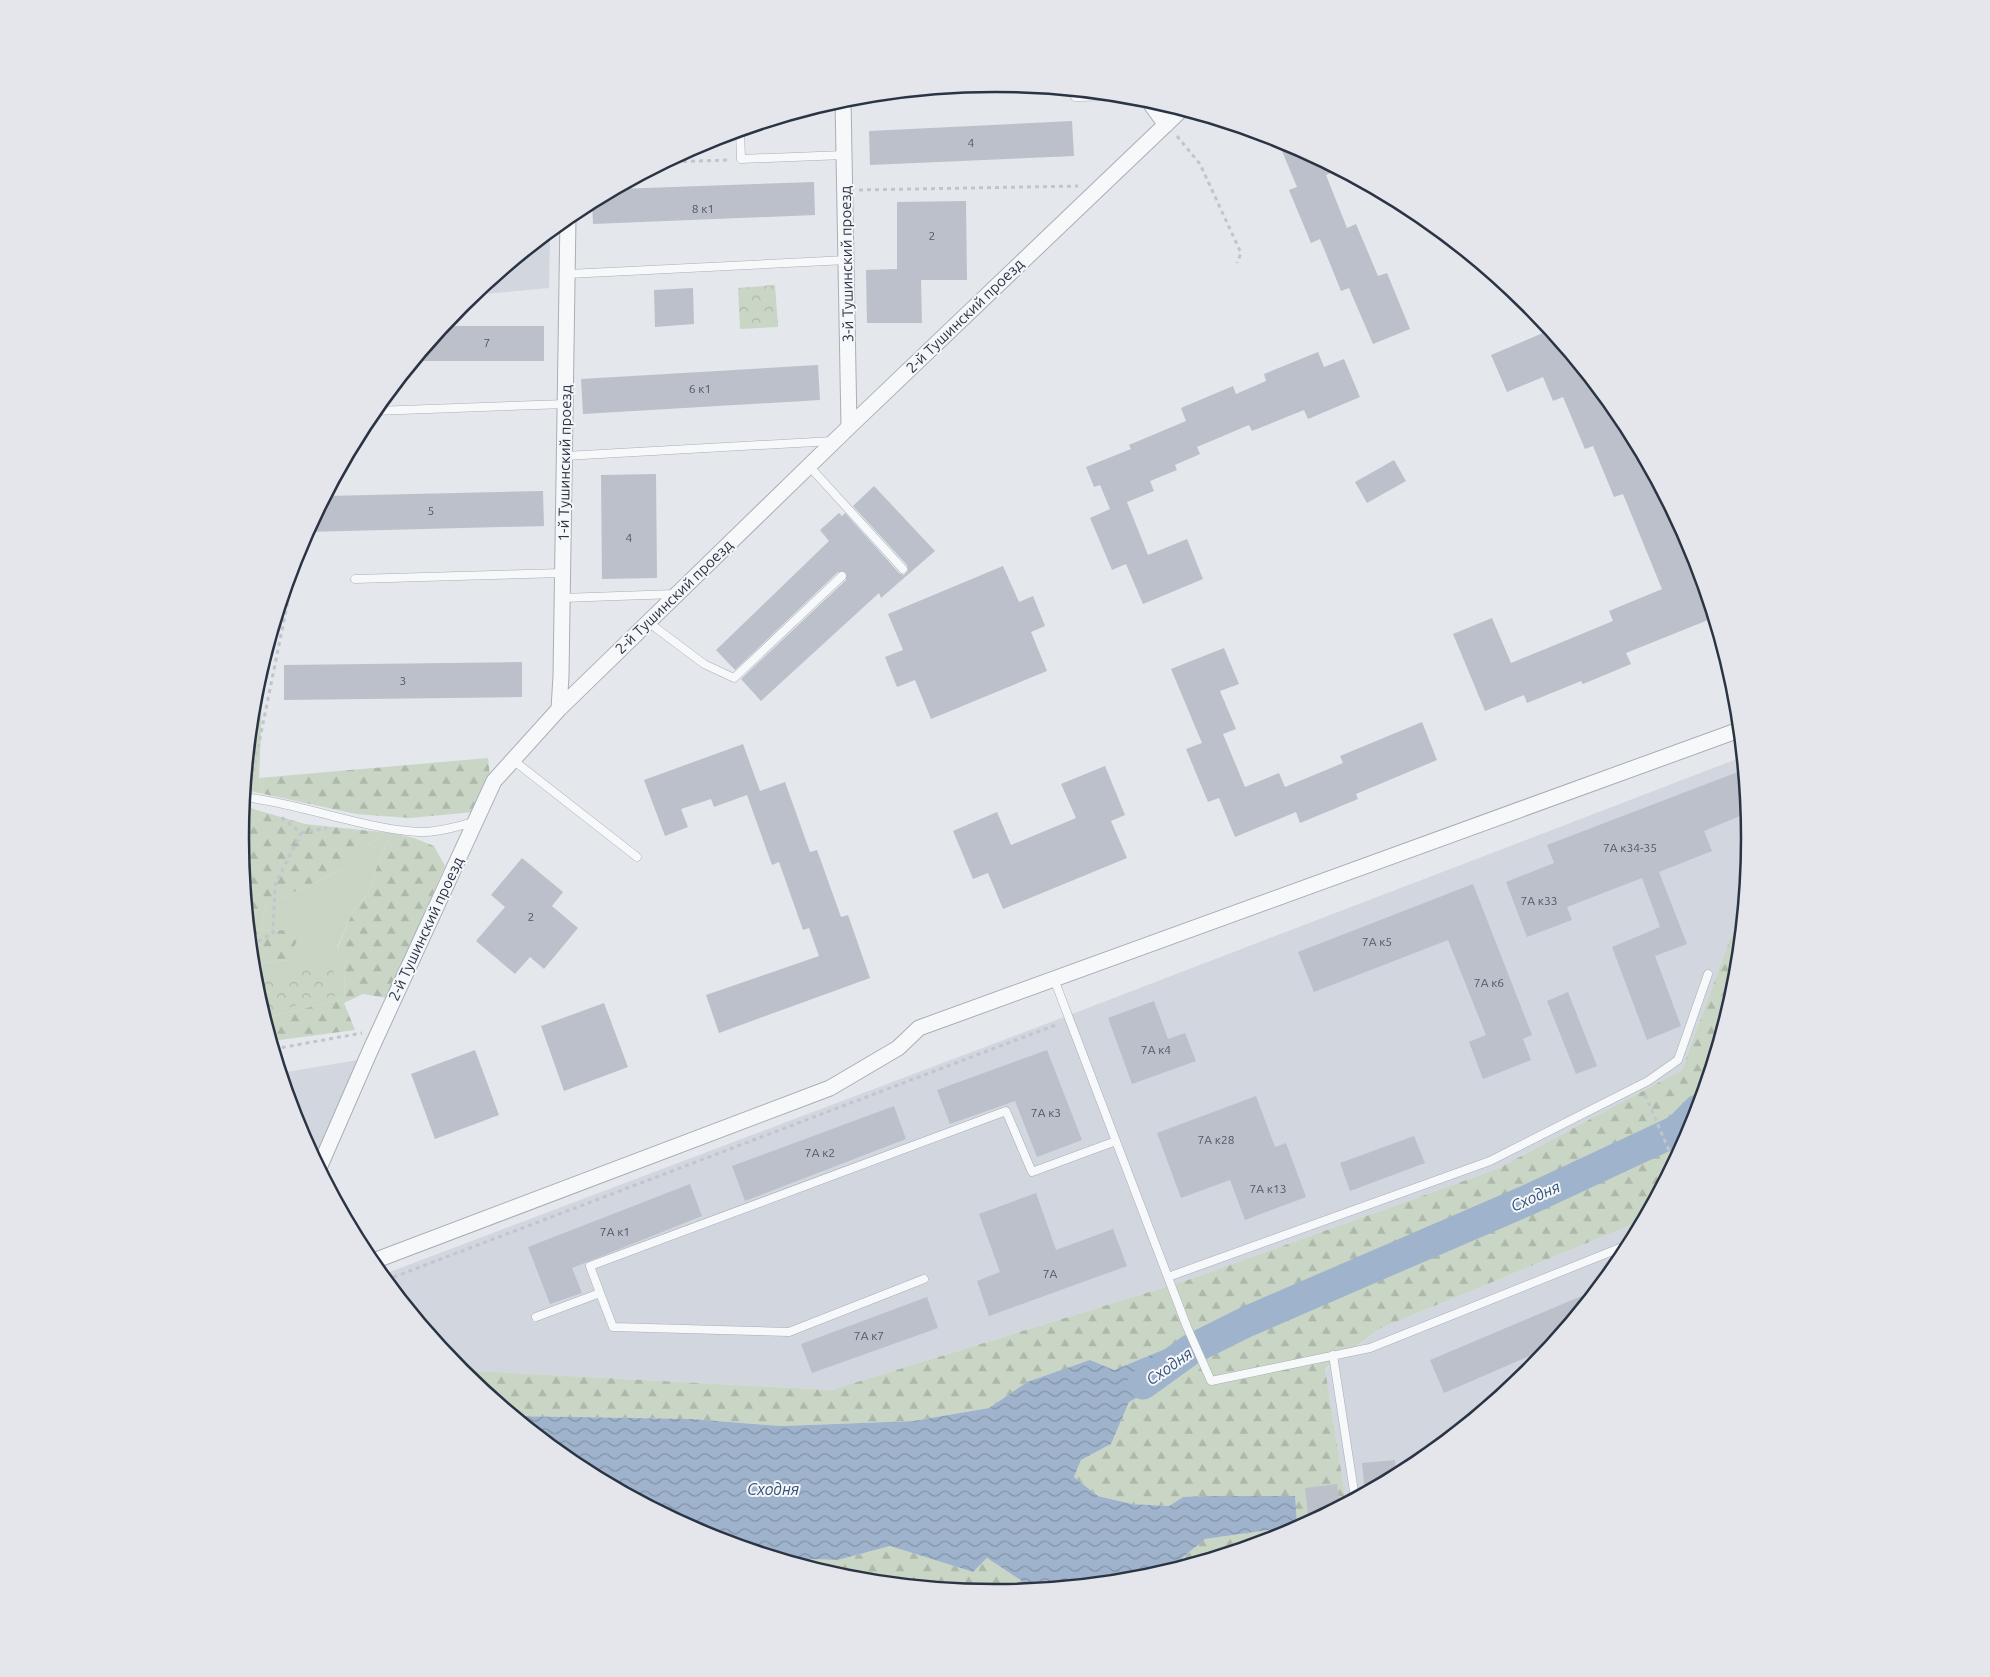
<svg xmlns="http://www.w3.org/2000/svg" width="1990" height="1677" viewBox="0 0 1990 1677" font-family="Ubuntu,sans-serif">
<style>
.built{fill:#d2d6de}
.grass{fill:#c9d6c5}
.forest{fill:url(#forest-firs)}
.park{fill:url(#park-crowns)}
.water{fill:url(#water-waves)}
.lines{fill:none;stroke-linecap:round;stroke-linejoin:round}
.river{stroke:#9fb4cc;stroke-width:31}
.building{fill:#bbc0ca}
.service-casing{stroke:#a9aeb7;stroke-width:9}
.minor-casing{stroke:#a9aeb7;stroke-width:17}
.path{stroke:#c2c5cb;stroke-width:3;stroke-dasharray:4 4;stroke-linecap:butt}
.service{stroke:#f7f8fa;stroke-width:8}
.minor{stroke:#f7f8fa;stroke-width:15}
.labels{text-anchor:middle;stroke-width:4;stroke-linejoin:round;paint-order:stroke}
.number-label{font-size:12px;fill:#4f5766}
.street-label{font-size:15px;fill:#2b3445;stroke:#f4f6f9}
.water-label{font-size:16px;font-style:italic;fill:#34527a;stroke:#f4f6f9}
.rim{fill:none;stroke:#2b3445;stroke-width:2.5}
</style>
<defs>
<pattern id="forest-firs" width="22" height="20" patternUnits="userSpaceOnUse" patternTransform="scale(1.25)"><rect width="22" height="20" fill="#c9d6c5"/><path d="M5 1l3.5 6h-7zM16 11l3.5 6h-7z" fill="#adb8ab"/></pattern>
<pattern id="park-crowns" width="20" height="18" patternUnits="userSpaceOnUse" patternTransform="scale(1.25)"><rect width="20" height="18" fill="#c9d6c5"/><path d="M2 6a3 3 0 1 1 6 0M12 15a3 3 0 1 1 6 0" fill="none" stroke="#adb8ab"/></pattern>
<pattern id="water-waves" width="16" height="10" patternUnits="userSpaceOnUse" patternTransform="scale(1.25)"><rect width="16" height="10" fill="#9fb4cc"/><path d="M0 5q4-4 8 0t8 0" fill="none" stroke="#8293a7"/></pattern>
</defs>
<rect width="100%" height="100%" fill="#e4e7ec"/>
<path class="built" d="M550 232 549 288 474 295Z
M1742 757 1750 839 1743 912 1734 928 1682 1070 1497 1169 1185 1281 831 1390 459 1370 382 1275 1067 1016Z
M358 1060 315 1159 298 1127 281 1073Z
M1643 1220 1622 1258 1528 1372 1414 1466 1346 1502 1325 1370 1381 1328Z"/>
<path class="grass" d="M261 731 259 778 264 794 245 790 251 732Z
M380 832 393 833 382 852 368 894 354 909 337 948 345 969 344 999 264 1018 255 985 253 971 264 963 287 960V930L261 931 266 905 346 868 360 851 378 838Z"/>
<path class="forest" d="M263 664 261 731 251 732 255 691Z
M488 758 490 777 474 812 410 818 356 814 264 794 259 778Z
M243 806 305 824 380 832 378 838 360 851 346 868 266 905 261 931 287 930 297 941 287 960 264 963 253 971 240 838Z
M393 833 414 838 434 846 445 866 387 998 363 994 344 1003 355 1030 272 1041 264 1018 344 999 345 969 337 949 354 909 368 894 382 852Z
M1743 912 1735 986 1692 1128 1643 1220 1381 1328 1325 1369 1346 1502 1284 1536 1187 1565 1182 1558 1205 1539 1297 1526 1183 1497 1169 1506 1132 1504 1098 1496 1074 1477 1081 1460 1111 1444 1129 1402 1170 1347 1114 1370 1090 1361 1027 1382 989 1408 913 1421 781 1426 692 1419 515 1416 459 1370 831 1390 1185 1281 1497 1169 1682 1070 1734 928Z
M890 1546 973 1572 987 1558 1034 1589 995 1593 847 1579 778 1558 838 1560Z"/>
<path class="park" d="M775 285 778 327 740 329 738 288Z
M332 963 338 995 263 1014 255 984Z"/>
<path class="water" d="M1170 1347 1186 1370 1129 1402 1111 1444 1081 1460 1074 1477 1098 1496 1132 1504 1169 1506 1183 1497 1207 1496H1295L1297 1526 1205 1539 1182 1558 1187 1565 1142 1579 1034 1589 987 1558 973 1572 890 1546 838 1560 778 1558 706 1536 575 1466 515 1416 692 1419 781 1426 913 1421 989 1408 1027 1382 1090 1360 1114 1370Z"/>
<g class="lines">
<path class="river" d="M1143 1384 1190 1350 1246 1322 1528 1200 1678 1130 1698 1110"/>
</g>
<path class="building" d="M1072 121 1074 156 870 165 869 131Z
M1277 139 1337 170 1326 175 1347 228 1356 224 1378 276 1387 273 1410 329 1373 344 1349 288 1341 291 1320 239 1311 243 1289 190 1297 187Z
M814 182 815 215 593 224 592 202 616 189Z
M966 201 967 280H921L922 323H867L866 270 897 269V202Z
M693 288 694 324 655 327 654 290Z
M444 326H544V361H415Z
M1550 330 1585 374 1590 386 1594 384 1614 409 1624 433 1629 431 1681 528 1700 575 1713 618 1626 653 1631 664 1583 684 1581 681 1527 703 1524 695 1485 711 1453 634 1492 618 1511 663 1613 621 1609 611 1662 589 1623 494 1614 497 1593 446 1585 449 1563 397 1553 401 1543 377 1507 392 1491 355Z
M1318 352 1324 367 1344 359 1360 397 1308 419 1304 410 1252 431 1249 425 1197 447 1200 454 1175 465 1177 470 1150 481 1154 491 1127 502 1148 555 1187 539 1203 579 1143 604 1126 564 1112 570 1090 518 1110 509 1100 485 1094 487 1086 467 1131 449 1129 445 1186 421 1181 408 1233 386 1236 394 1266 381 1264 374Z
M818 365 820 400 583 414 581 379Z
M1394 460 1406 481 1367 503 1355 482Z
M656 474 657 578 602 579 601 475Z
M874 486 935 551 881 598 879 593 761 701 741 679 846 580V573L838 572 735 670 716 650 829 541 820 530 839 513 842 516 845 513 899 573 904 575 908 571 907 565 853 506Z
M543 491 544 526 307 532 326 496Z
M1003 566 1019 602 1033 596 1045 626 1031 632 1047 671 931 719 915 680 897 687 885 657 903 650 888 614Z
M1224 648 1239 684 1220 691 1236 729 1223 734 1245 787 1279 773 1285 787 1343 763 1340 756 1422 722 1437 760 1356 794 1358 799 1300 823 1296 812 1235 837 1219 798 1208 802 1186 749 1202 743 1171 669Z
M522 662V697L284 700V665Z
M743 744 760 791 785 782 810 852 817 850 841 917 848 915 870 978 719 1033 706 995 819 956 809 928 803 930 779 862 772 865 747 795 714 807 711 799 681 809 688 827 665 836 644 780Z
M1105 766 1125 815 1111 821 1127 858 1003 909 988 873 973 879 953 831 997 812 1011 845 1076 818 1061 784Z
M1743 770 1747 813 1704 831 1712 851 1659 872 1687 944 1655 956 1681 1026 1647 1040 1612 947 1660 927 1642 878 1567 907 1572 920 1527 937 1506 882 1554 863 1547 845Z
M522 858 563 892 552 906 578 928 544 969 530 957 515 974 476 941 505 907 491 895Z
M1473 884 1532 1035 1523 1039 1531 1060 1483 1079 1469 1042 1486 1035 1448 940 1314 992 1298 952Z
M1568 992 1597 1066 1576 1074 1547 1001Z
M1154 1001 1168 1039 1185 1033 1196 1061 1132 1084 1108 1018Z
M604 1003 628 1067 564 1091 541 1026Z
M475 1050 499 1115 435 1139 411 1074Z
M1047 1050 1082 1140 1037 1157 1015 1101 950 1124 937 1090Z
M1256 1096 1275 1147 1286 1143 1306 1197 1245 1220 1230 1180 1181 1198 1157 1133Z
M894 1106 906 1139 745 1201 732 1166Z
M1414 1136 1425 1163 1350 1191 1340 1163Z
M690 1184 702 1216 572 1268 582 1293 550 1304 528 1247Z
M1036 1193 1056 1250 1113 1229 1127 1266 989 1316 977 1281 1000 1272 979 1214Z
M1596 1290 1548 1348 1444 1393 1430 1360Z
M927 1297 938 1328 812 1373 801 1344Z
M1395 1460 1396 1476 1365 1493 1362 1463Z
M1337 1484 1340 1506 1309 1522 1305 1488Z"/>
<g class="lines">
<defs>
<path id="service" d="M1072 91 1075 97 1123 96
M740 131 741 159 844 155
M568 274 847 260
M374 411 566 404
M565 456 833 441
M809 466 903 569
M355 579 563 573
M562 598 675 594
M648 622 704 664 734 678 842 576
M513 760 637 857
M244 797C303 804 359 828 418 832 437 833 457 826 475 822
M1054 979 1187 1327 1211 1381 1370 1348 1630 1244
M1168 1277 1490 1161 1648 1081 1678 1060 1708 974
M600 1293 613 1327 789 1332 924 1279
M536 1317 600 1293 590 1266 1006 1111 1032 1172 1116 1141
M1333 1355 1355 1498"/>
<path id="minor" d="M843 100 849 427
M1148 100 1166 125
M559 709 561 676 568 217
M319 1168 370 1051 494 781 559 709 849 427 1181 110
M371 1262 830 1088 898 1048 919 1028 1739 730"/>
</defs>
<use href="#service" class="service-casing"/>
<use href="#minor" class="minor-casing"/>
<path class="path" d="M1177 136 1200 164 1241 253 1237 263
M667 162 729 160
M859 190 1078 186
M250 787 299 547
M301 833 327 828
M251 945 273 933 275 885 301 833 281 817
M274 1049 362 1033
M1645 1095 1674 1162
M386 1280 1058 1024"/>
<use href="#service" class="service"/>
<use href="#minor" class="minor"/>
</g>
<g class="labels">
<g class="number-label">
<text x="971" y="147">4</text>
<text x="703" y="213">8 к1</text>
<text x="932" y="240">2</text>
<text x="487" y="347">7</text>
<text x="700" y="393">6 к1</text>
<text x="431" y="515">5</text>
<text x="629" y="542">4</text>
<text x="403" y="685">3</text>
<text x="1630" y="852">7А к34-35</text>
<text x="1539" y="905">7А к33</text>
<text x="531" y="921">2</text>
<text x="1377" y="946">7А к5</text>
<text x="1489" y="987">7А к6</text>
<text x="1156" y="1054">7А к4</text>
<text x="1046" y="1117">7А к3</text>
<text x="1216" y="1144">7А к28</text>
<text x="820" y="1157">7А к2</text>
<text x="1268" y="1193">7А к13</text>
<text x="615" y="1236">7А к1</text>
<text x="1050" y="1278">7А</text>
<text x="869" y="1340">7А к7</text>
</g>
<g class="street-label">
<text transform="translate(847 264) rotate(-91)" y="5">3-й Тушинский проезд</text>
<text transform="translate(965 316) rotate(-44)" y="5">2-й Тушинский проезд</text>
<text transform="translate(565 463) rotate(-89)" y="5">1-й Тушинский проезд</text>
<text transform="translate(674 597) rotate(-44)" y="5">2-й Тушинский проезд</text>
<text transform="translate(426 929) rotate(-65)" y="5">2-й Тушинский проезд</text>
</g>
<g class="water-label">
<text transform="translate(1535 1196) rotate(-24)" y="6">Сходня</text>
<text transform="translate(1169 1366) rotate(-35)" y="6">Сходня</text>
<text x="773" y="1495">Сходня</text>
</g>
</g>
<path d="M0 0H1990V1677H0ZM249 838a746 746 0 1 1 1492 0a746 746 0 1 1-1492 0Z" fill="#e4e6eb" fill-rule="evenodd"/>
<path class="rim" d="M249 838a746 746 0 1 1 1492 0a746 746 0 1 1-1492 0Z"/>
</svg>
